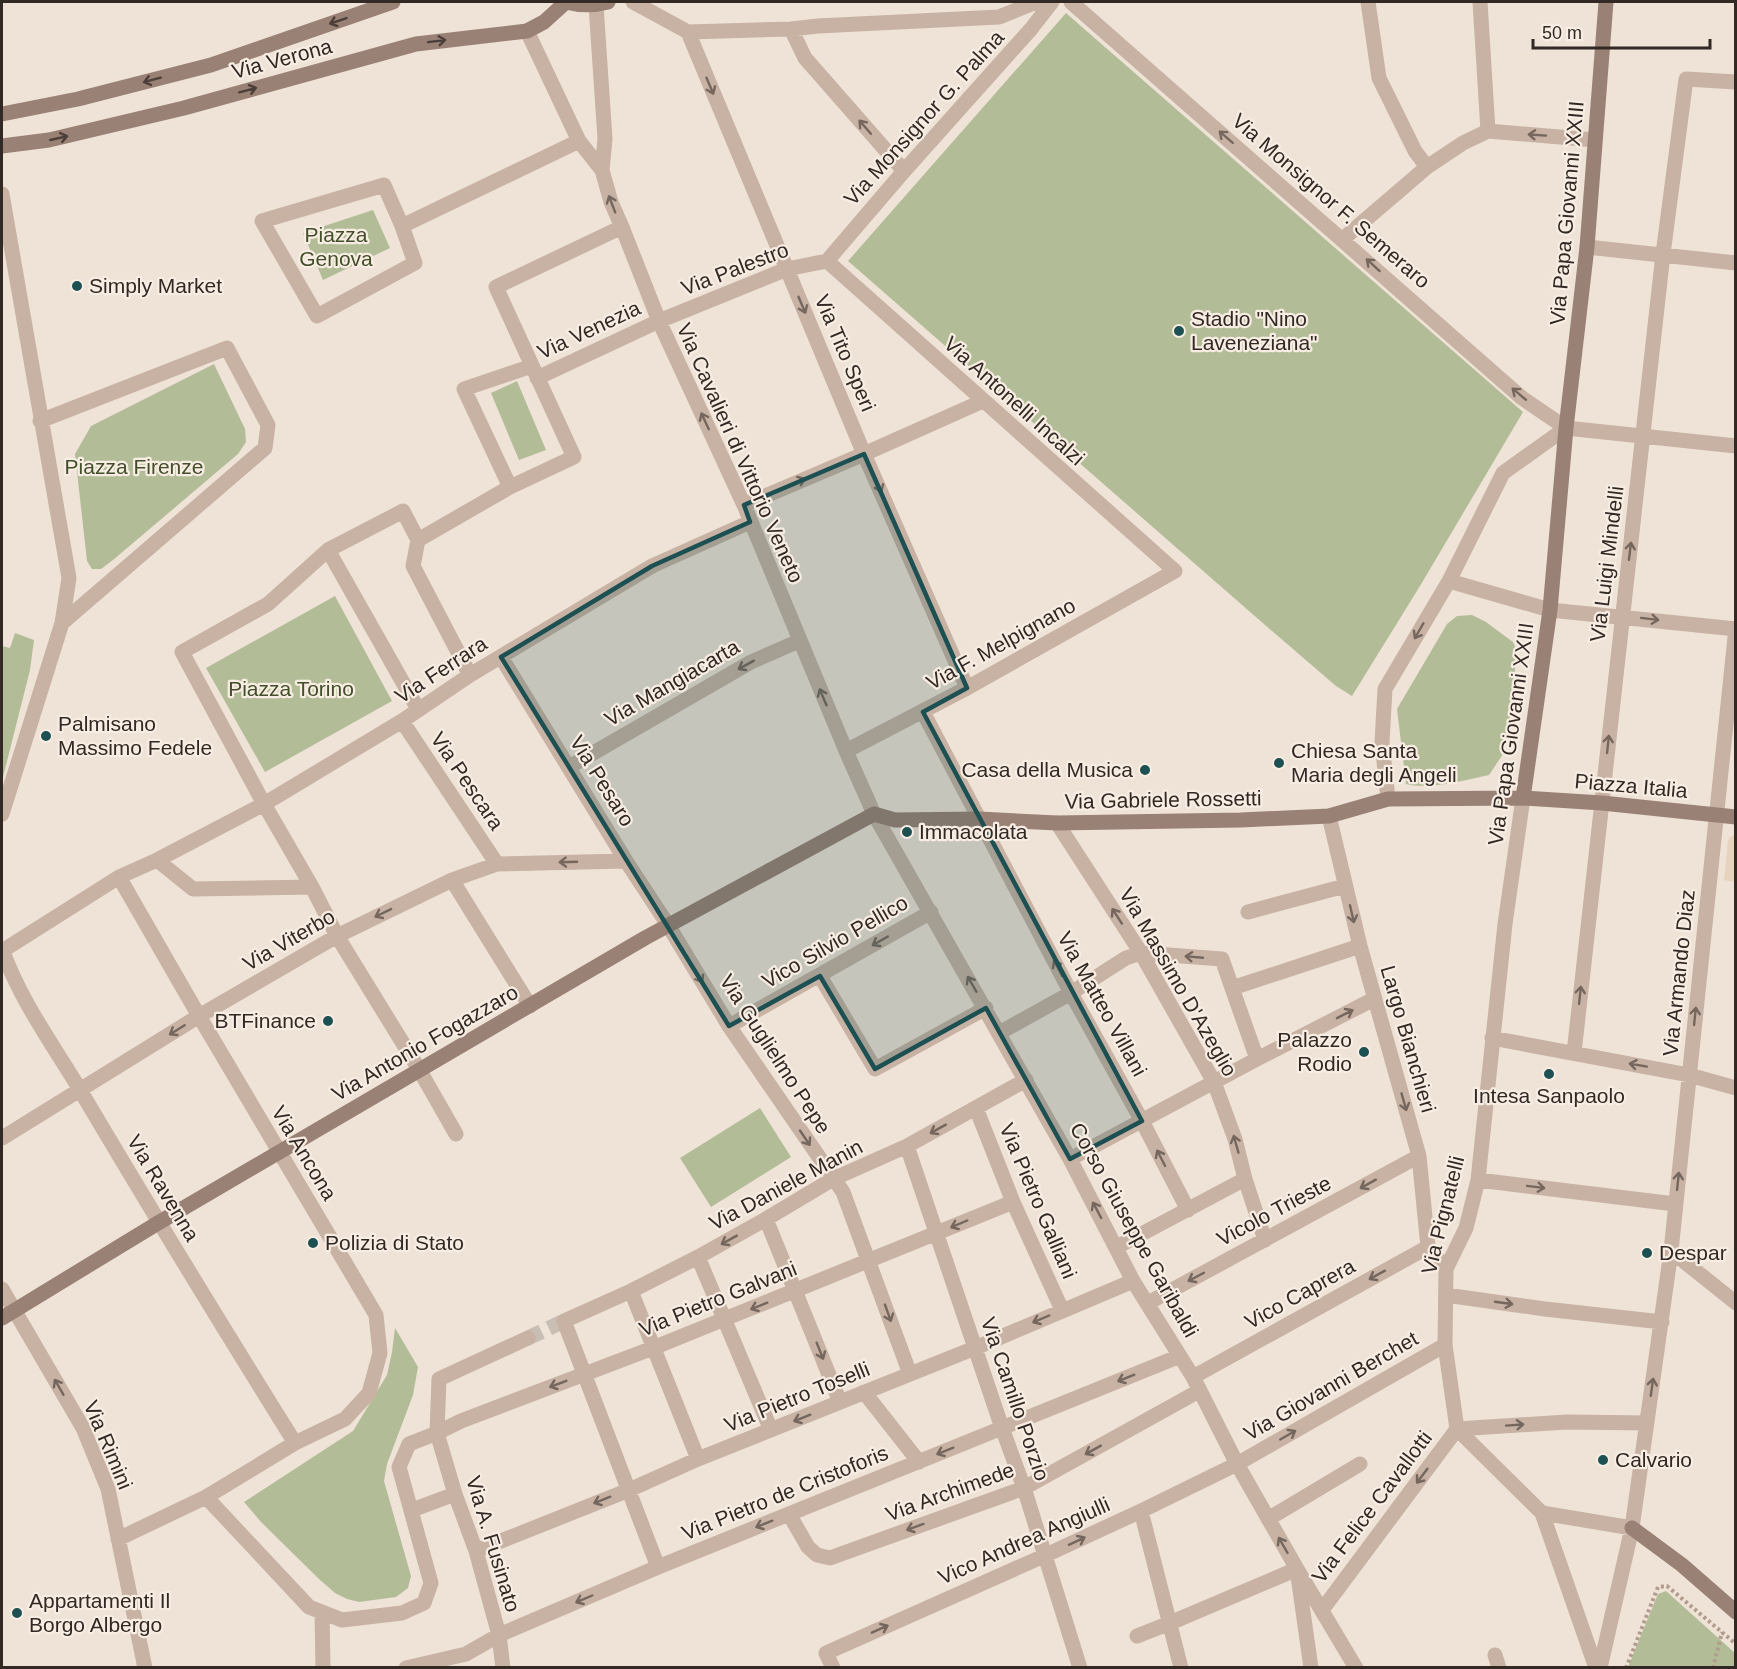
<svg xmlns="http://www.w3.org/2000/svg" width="1737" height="1669" viewBox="0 0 1737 1669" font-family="Helvetica,sans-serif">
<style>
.green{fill:#b2bd98}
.plaza{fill:#e7d3be}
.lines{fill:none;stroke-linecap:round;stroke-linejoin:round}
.street-tunnel{stroke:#c9beb3;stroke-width:15;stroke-dasharray:15 8;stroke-linecap:butt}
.path{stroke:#b29c8e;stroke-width:4;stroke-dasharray:3 3;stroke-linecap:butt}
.street{stroke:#c7b2a4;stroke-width:15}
.secondary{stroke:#9a8175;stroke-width:15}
.oneway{stroke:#4c3f39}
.oneway2{stroke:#75675e}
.marked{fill:#1d5052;fill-opacity:0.2;stroke:#1d5052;stroke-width:4.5;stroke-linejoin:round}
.poi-dot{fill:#1d5052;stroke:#f8ede3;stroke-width:2}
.labels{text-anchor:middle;stroke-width:4.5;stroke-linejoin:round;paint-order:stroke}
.street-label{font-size:21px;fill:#322925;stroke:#f8ede3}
.park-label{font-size:21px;fill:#434f2a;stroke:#f8ede3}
.poi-label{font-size:21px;fill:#322925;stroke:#f8ede3;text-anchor:start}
</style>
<rect width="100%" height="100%" fill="#efe3d7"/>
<path class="green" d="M1066 13 1523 412 1420 586 1352 696 1336 686 1257 618 848 261Z
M373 210 390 248 323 280 303 233Z
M214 364 245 429 246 442 238 454 113 560 101 569H92L87 561 75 454 91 426Z
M517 381 546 450 519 460 491 393Z
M335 596 392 701 265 772 206 668Z
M1472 615 1486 622 1513 642 1517 651 1508 734 1503 754 1489 775C1467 780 1427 790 1406 784L1397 709 1447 624 1457 616Z
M15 633 34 640 30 670 2 781V646L10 648Z
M760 1108 791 1157 711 1207 680 1158Z
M395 1328 418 1367 413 1395 387 1464 384 1481 411 1576 408 1588 396 1597 359 1602 347 1599 335 1593 320 1580 261 1522 244 1502 353 1431 387 1375 392 1352Z
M1666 1591 1735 1653V1667H1628L1658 1594Z"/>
<path class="plaza" d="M1734 835H1736L1735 882 1724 880 1728 841 1730 837Z"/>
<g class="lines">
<path class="street-tunnel" d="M528 1338 564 1321"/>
<path class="path" d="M1626 1668 1658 1587 1667 1586 1736 1644
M1713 1668 1722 1632"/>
<path class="street" d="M633 2 688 32 791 29 818 26 999 17 1036 2
M1071 2 1522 398 1566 428 1736 446
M1368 2 1379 78 1415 151 1427 167
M1480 2 1488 131
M596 5 605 139 602 170 611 202 622 227 659 321 744 505 846 751 874 814 1070 1159 1133 1281 1193 1377 1237 1464 1297 1569 1356 1668
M791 29 805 58 904 171
M527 31 579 141 602 170
M688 32 864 454 967 688
M2 194 69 578 62 623 2 814
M402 226 384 185 262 221 317 316 415 263 402 226 579 141
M1343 239 1427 167 1463 143 1488 131 1595 140
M1587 247 1736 263
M827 261 1175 571 967 688 846 751
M827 261 904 171 1031 29 1052 2
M537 378 659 321 787 269 827 261
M40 421 227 348 268 425 265 448 62 623
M510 487 464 389 532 366
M744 505 864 454 983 401
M418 540 510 487 574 457 496 287 622 227
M328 550 418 709
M1449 581 1550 610 1736 629
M501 657 626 861 668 925 729 1026 843 1192 910 1374
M923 712 1071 993 1142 1121 1188 1210
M402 721 497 864
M569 767 751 662 799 641
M1388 799 1382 742 1385 689 1449 581 1503 473 1566 428
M1329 816 1360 946 1419 1156 1428 1247 1446 1269
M1057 823 1141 953 1214 1082 1235 1139 1245 1179 1265 1240
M157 860 193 889 312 887
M452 880 530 1006
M1248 912 1345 886
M2 949C21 1003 57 1050 86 1100 154 1215 224 1329 295 1443
M2 951 119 877 157 860 264 804 402 721 470 675 652 566 750 522
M820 976 875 1069 986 1008
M729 1026 931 912
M999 1033 1071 993 1126 958 1141 953 1222 959 1232 988
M1492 1038 1689 1075 1736 1088
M1574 1053 1663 254 1686 79 1736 82
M1257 1059 1232 988 1360 946
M976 1108 1013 1202 1062 1310
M456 1134 420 1071 337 936 312 887 264 804 182 652 268 604 328 550 403 511 418 540 413 566 470 675
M2 1138 199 1016 337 936 452 880 497 864 626 861
M907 1146 1002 1428 1024 1488 1080 1668
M1070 1159 1257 1059 1374 999
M1478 1180 1675 1204
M766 1219 840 1402
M1117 1247 1245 1179
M1671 1251 1736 1303
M698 1257 771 1430
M2 1289 83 1428 108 1489 145 1668
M631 1291 698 1459
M1446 1295 1545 1309 1662 1322
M1148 1303 1419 1156
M1193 1377 1428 1247
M864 1392 919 1462
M1457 1429 1445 1345 1446 1269 1466 1228 1478 1180 1505 924 1523 798
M1457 1429 1542 1513 1596 1668
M1457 1429 1567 1422 1647 1423
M206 1497 309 1607 342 1620 402 1613 424 1603 431 1583 399 1467 409 1444 437 1433 461 1421 653 1348 1013 1202
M412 1510 455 1494
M1141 1511 1181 1668
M1542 1513 1632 1528
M789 1514 808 1547 817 1555 830 1558 1024 1488 1199 1391
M1268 1519 1360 1464
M118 1539 206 1497 295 1443 345 1419 369 1393 380 1353 376 1315 199 1016 119 877
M476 1551 629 1490 698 1459 975 1348 1133 1281
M658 1567 564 1321 631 1291 698 1257 766 1219 833 1179 907 1146 1026 1080
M1322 1610 1457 1429
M322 1612 323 1668
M1137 1636 1170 1623 1297 1569 1311 1668
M1495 1655 1499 1668
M406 1668 466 1654 499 1635 658 1567 1180 1356
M503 1668 499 1635 476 1551 455 1494 437 1433 439 1379 528 1338
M833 1668 826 1653 1046 1555 1141 1511 1237 1464 1445 1345
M1600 1668 1632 1528 1671 1251 1736 628"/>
<path class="secondary" d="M566 2C581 6 593 6 608 2
M2 114 78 99 211 65 393 2
M2 146 49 140 184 108 416 44 527 31 544 22 566 2
M1523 798 1550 610 1566 428 1587 247 1606 2
M2 1318 158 1223 645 938 874 814 895 820 979 819 1057 823 1241 820 1329 816 1388 799 1523 798 1602 803 1736 817
M1632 1528 1682 1565 1736 1612"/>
</g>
<defs><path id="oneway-shaft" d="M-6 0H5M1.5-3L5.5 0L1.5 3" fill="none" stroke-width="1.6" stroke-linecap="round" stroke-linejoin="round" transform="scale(1.5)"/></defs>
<g class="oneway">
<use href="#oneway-shaft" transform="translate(338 21) rotate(161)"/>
<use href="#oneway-shaft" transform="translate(437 41) rotate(-7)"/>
<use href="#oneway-shaft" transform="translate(152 80) rotate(165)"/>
<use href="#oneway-shaft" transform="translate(248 90) rotate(-15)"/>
<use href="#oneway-shaft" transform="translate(59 138) rotate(-13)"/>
</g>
<g class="oneway2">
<use href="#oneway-shaft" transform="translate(710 86) rotate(67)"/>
<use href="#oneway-shaft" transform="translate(865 127) rotate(-131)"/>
<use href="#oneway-shaft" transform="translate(1537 135) rotate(-176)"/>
<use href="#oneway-shaft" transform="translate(1226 137) rotate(-139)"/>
<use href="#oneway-shaft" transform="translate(612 204) rotate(-111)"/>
<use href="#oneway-shaft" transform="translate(1373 265) rotate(-138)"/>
<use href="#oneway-shaft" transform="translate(802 305) rotate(67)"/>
<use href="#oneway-shaft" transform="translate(1519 394) rotate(-140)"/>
<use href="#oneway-shaft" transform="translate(705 421) rotate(-115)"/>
<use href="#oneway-shaft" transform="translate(797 482) rotate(-23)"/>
<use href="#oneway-shaft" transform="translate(878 484) rotate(66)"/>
<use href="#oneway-shaft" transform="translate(1630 551) rotate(-83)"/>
<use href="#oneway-shaft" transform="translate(1650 619) rotate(7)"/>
<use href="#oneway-shaft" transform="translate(1419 631) rotate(120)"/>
<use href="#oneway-shaft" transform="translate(746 665) rotate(151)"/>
<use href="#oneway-shaft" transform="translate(823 697) rotate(-113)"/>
<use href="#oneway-shaft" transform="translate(1608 744) rotate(-84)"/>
<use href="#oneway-shaft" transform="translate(568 862) rotate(178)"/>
<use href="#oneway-shaft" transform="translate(383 913) rotate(154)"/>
<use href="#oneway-shaft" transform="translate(1352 914) rotate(77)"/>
<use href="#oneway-shaft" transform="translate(1117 916) rotate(-123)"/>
<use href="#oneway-shaft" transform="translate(880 941) rotate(150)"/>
<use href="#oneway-shaft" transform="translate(1194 957) rotate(-175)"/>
<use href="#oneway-shaft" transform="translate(1058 968) rotate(-118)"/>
<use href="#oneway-shaft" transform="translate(698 975) rotate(59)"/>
<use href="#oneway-shaft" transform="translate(972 984) rotate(-120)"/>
<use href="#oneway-shaft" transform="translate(1580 995) rotate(-84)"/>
<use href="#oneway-shaft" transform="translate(1345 1014) rotate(-27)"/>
<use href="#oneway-shaft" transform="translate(1695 1016) rotate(-84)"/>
<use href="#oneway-shaft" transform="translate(177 1030) rotate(148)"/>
<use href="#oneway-shaft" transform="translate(1638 1065) rotate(-170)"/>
<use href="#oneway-shaft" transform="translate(1404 1102) rotate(74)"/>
<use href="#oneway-shaft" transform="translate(938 1129) rotate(151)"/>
<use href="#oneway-shaft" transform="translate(805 1138) rotate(56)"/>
<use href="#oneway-shaft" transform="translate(1236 1144) rotate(-106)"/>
<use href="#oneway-shaft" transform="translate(1161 1158) rotate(-117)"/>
<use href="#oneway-shaft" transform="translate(1678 1181) rotate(-84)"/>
<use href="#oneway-shaft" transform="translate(1368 1184) rotate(151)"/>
<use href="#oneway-shaft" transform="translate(1536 1187) rotate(7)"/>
<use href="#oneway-shaft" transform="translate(1097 1210) rotate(-118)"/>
<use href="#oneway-shaft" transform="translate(959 1224) rotate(157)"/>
<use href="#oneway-shaft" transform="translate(729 1240) rotate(151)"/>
<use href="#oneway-shaft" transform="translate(1377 1275) rotate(151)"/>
<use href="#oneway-shaft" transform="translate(1196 1277) rotate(152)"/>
<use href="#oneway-shaft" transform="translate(1504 1303) rotate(8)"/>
<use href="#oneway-shaft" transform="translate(759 1306) rotate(158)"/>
<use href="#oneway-shaft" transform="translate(888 1313) rotate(70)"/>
<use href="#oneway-shaft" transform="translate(1041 1319) rotate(157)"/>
<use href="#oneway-shaft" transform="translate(820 1351) rotate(68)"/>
<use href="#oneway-shaft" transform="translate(1126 1378) rotate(158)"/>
<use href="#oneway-shaft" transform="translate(558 1384) rotate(159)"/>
<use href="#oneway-shaft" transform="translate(59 1387) rotate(-120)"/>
<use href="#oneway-shaft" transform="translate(1652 1387) rotate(-82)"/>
<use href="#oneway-shaft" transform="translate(802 1418) rotate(158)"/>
<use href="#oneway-shaft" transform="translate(1515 1425) rotate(-4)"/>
<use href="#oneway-shaft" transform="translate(1288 1435) rotate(-30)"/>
<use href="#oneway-shaft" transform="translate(1093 1450) rotate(151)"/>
<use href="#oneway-shaft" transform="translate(945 1451) rotate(158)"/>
<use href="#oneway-shaft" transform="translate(1422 1476) rotate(127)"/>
<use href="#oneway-shaft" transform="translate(602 1500) rotate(158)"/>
<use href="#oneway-shaft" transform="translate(764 1524) rotate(158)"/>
<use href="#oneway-shaft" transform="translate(915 1527) rotate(160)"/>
<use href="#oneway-shaft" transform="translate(1077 1541) rotate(-25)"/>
<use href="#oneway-shaft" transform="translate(1283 1545) rotate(-120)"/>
<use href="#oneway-shaft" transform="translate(584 1599) rotate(157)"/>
<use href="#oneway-shaft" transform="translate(880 1629) rotate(-24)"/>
</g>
<path class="marked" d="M864 454 967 688 923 712 1142 1121 1070 1159 986 1008 875 1069 820 976 729 1026 501 657 652 566 750 522 744 505Z"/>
<g class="poi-dot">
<circle cx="77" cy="286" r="6"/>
<circle cx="1179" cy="331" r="6"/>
<circle cx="46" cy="736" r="6"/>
<circle cx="1279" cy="763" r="6"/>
<circle cx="1145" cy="770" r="6"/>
<circle cx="907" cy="832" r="6"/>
<circle cx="328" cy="1021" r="6"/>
<circle cx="1364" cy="1052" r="6"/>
<circle cx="1549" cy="1074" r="6"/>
<circle cx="313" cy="1243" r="6"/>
<circle cx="1647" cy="1253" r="6"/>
<circle cx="1603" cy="1460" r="6"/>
<circle cx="17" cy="1613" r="6"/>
</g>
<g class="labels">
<g class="street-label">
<text transform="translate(282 59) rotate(-15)" y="7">Via Verona</text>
<text transform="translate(924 118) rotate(-48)" y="7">Via Monsignor G. Palma</text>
<text transform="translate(1331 201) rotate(41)" y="7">Via Monsignor F. Semeraro</text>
<text transform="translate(1567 213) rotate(-85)" y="7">Via Papa Giovanni XXIII</text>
<text transform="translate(735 269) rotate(-21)" y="7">Via Palestro</text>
<text transform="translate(589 330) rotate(-25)" y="7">Via Venezia</text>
<text transform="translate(845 353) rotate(67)" y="7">Via Tito Speri</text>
<text transform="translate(1014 401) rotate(42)" y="7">Via Antonelli Incalzi</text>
<text transform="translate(740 453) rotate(66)" y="7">Via Cavalieri di Vittorio Veneto</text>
<text transform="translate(1607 564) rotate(-83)" y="7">Via Luigi Mindelli</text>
<text transform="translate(1001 644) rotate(-29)" y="7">Via F. Melpignano</text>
<text transform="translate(441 670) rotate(-33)" y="7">Via Ferrara</text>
<text transform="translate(672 683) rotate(-30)" y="7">Via Mangiacarta</text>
<text transform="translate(1511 734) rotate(-82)" y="7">Via Papa Giovanni XXIII</text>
<text transform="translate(467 781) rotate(56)" y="7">Via Pescara</text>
<text transform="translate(602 781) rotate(58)" y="7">Via Pesaro</text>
<text transform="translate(1631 786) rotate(5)" y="7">Piazza Italia</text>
<text transform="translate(1163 800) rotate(-1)" y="7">Via Gabriele Rossetti</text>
<text transform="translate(289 940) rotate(-30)" y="7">Via Viterbo</text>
<text transform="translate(835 942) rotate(-30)" y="7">Vico Silvio Pellico</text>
<text transform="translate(1679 973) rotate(-84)" y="7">Via Armando Diaz</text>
<text transform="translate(1178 982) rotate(60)" y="7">Via Massimo D'Azeglio</text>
<text transform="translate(1102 1004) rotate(61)" y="7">Via Matteo Villani</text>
<text transform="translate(1408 1039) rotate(74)" y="7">Largo Bianchieri</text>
<text transform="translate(425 1043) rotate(-30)" y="7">Via Antonio Fogazzaro</text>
<text transform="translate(775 1054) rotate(57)" y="7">Via Guglielmo Pepe</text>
<text transform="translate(304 1153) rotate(59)" y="7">Via Ancona</text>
<text transform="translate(786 1185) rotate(-28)" y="7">Via Daniele Manin</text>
<text transform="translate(163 1188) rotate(59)" y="7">Via Ravenna</text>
<text transform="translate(1038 1201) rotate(67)" y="7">Via Pietro Galliani</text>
<text transform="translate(1274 1211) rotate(-28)" y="7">Vicolo Trieste</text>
<text transform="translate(1443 1215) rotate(-76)" y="7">Via Pignatelli</text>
<text transform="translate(1134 1230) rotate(61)" y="7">Corso Giuseppe Garibaldi</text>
<text transform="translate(1300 1294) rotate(-29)" y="7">Vico Caprera</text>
<text transform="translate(718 1299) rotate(-22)" y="7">Via Pietro Galvani</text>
<text transform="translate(1331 1386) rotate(-30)" y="7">Via Giovanni Berchet</text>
<text transform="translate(797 1397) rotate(-22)" y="7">Via Pietro Toselli</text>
<text transform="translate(1015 1399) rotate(71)" y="7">Via Camillo Porzio</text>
<text transform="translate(108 1445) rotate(67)" y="7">Via Rimini</text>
<text transform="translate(950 1492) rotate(-20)" y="7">Via Archimede</text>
<text transform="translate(785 1493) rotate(-22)" y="7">Via Pietro de Cristoforis</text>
<text transform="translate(1372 1507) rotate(-53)" y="7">Via Felice Cavallotti</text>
<text transform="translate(1024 1541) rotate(-24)" y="7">Vico Andrea Angiulli</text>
<text transform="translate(493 1544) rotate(73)" y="7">Via A. Fusinato</text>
</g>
<g class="park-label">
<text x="336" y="242">Piazza<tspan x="336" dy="24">Genova</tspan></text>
<text x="134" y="474">Piazza Firenze</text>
<text x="291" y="696">Piazza Torino</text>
</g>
<g class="poi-label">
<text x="89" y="293">Simply Market</text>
<text x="1191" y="326">Stadio "Nino<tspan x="1191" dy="24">Laveneziana"</tspan></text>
<text x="58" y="731">Palmisano<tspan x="58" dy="24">Massimo Fedele</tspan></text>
<text x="1291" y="758">Chiesa Santa<tspan x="1291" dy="24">Maria degli Angeli</tspan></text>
<text x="1133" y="777" text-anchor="end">Casa della Musica</text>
<text x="919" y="839">Immacolata</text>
<text x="316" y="1028" text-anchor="end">BTFinance</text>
<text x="1352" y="1047" text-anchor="end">Palazzo<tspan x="1352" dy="24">Rodio</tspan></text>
<text x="1549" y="1103" text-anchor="middle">Intesa Sanpaolo</text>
<text x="325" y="1250">Polizia di Stato</text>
<text x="1659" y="1260">Despar</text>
<text x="1615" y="1467">Calvario</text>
<text x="29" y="1608">Appartamenti Il<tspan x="29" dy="24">Borgo Albergo</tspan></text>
</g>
</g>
<rect width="1737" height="1669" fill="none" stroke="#322925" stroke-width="6"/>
<path d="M1533 39v9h177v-9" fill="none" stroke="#322925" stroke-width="3"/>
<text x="1542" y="39" font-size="18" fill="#322925" stroke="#f8ede3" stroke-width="4.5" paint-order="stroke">50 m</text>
</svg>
